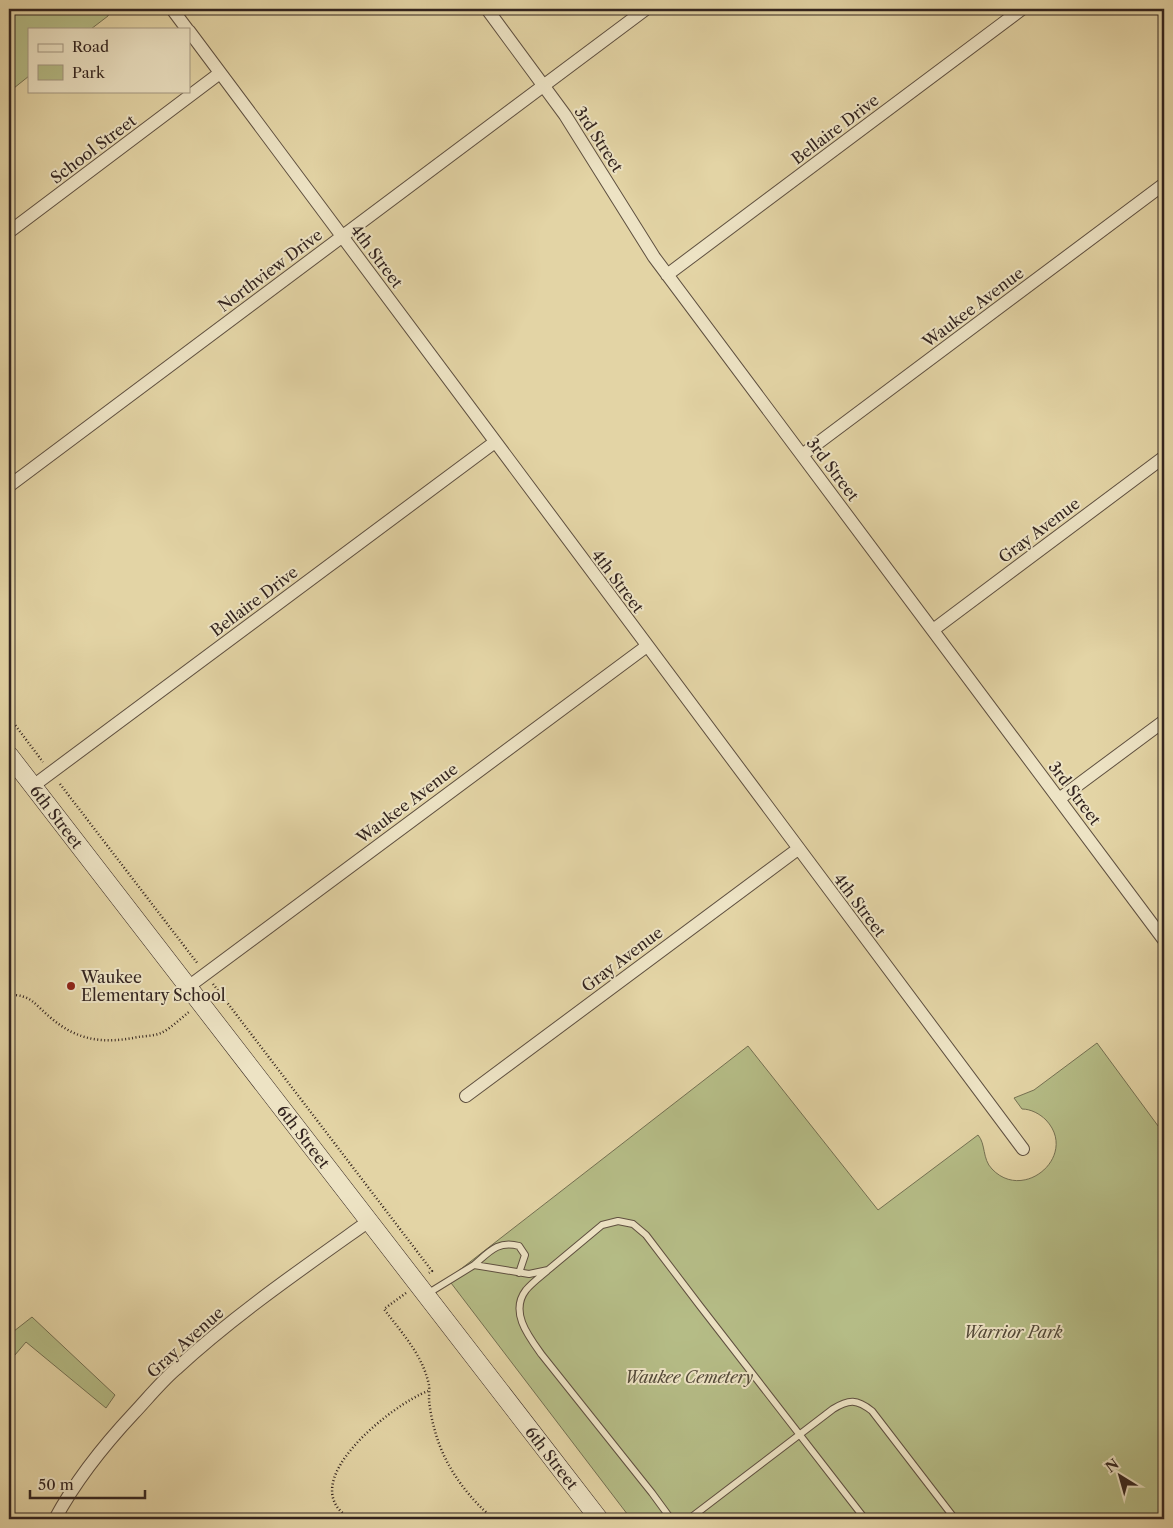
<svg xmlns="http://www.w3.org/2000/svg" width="1173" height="1528" viewBox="0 0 1173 1528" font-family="'Libre Caslon Text',serif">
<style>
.green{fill:#b5bc86;stroke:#747052}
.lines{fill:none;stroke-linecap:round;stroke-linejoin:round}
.lane-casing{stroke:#5f5040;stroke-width:8}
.street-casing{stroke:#5f5040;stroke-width:14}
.secondary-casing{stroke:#33241f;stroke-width:19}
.path{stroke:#33241f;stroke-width:2.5;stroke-dasharray:1 2.5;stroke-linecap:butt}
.lane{stroke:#ede3c4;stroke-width:6}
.street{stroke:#ede3c4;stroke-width:12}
.secondary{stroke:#ede3c4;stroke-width:18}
.poi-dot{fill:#8f2418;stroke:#ede3c4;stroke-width:2}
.labels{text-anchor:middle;stroke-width:4;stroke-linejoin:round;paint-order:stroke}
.street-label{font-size:16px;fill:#33241f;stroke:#ede3c4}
.poi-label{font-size:16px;fill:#33241f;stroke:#ede3c4;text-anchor:start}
.park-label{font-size:16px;font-style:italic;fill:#544a39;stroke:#ede3c4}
</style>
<rect width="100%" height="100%" fill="#e3d4a5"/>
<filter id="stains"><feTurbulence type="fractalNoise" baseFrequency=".004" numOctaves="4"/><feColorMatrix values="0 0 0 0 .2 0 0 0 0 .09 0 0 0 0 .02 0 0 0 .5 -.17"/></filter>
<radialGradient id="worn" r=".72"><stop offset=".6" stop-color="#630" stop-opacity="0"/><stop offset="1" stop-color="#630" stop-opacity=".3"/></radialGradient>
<path class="green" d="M9 9H110L108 16 91 29H29V76L9 92Z
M1097 1043 1164 1134V1519H631L448 1279 748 1046 878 1210 978 1135C986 1144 982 1159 992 1169 1024 1203 1079 1155 1046 1120 1040 1114 1031 1109 1022 1109L1014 1098 1034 1090Z
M32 1317 115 1395 106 1408 26 1342 9 1362V1335Z"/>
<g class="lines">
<defs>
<path id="lane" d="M474 1265C489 1252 498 1240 519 1246L525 1255 519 1273
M547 1271C540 1277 532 1283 526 1290 509 1312 529 1337 542 1355L652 1493 671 1519
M427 1294 474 1265 529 1274 548 1270 602 1225 618 1221 633 1224 646 1235 700 1306 865 1519
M689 1519 833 1409C849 1399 857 1399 872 1411L955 1519"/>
<path id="street" d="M172 9 187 29
M487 9 565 115 654 257 1164 940
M189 31 1023 1149
M9 232 220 73
M667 275 1022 9
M802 455 1164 184
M9 486 646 9
M933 630 1164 457
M33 786 495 442
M1059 799 1164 721
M188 987 647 646
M466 1096 798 849
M55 1519C76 1480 104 1445 134 1413 148 1398 161 1382 176 1369 236 1314 303 1268 369 1221"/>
<g id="secondary">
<path id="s1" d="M9 755 599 1519"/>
</g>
</defs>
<use href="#lane" class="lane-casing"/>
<use href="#street" class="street-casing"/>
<use href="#secondary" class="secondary-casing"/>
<path class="path" d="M9 717 43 762
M60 784 198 964
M213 984 432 1271 429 1273
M9 995C31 994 35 1005 51 1018 78 1041 104 1044 138 1037 145 1036 154 1036 161 1033 170 1029 180 1019 189 1012
M406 1293 384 1309C401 1332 421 1353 428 1381 430 1387 429 1394 429 1400 430 1410 432 1421 435 1431 444 1465 467 1497 494 1519
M351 1519C290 1484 393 1404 428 1391"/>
<use href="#lane" class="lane"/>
<use href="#street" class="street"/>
<use href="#secondary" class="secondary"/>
</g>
<circle class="poi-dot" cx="71" cy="986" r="5"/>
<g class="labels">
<g class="street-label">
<text transform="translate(835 129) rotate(-37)" y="6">Bellaire Drive</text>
<text transform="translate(599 139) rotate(57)" y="6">3rd Street</text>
<text transform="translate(93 149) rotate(-37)" y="6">School Street</text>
<text transform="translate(377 256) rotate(53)" y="6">4th Street</text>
<text transform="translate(270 270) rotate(-37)" y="6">Northview Drive</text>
<text transform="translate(973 307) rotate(-37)" y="6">Waukee Avenue</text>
<text transform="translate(833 469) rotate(53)" y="6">3rd Street</text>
<text transform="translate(1039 530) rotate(-37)" y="6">Gray Avenue</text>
<text transform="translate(618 581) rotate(53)" y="6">4th Street</text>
<text transform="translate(254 601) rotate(-37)" y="6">Bellaire Drive</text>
<text transform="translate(1075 793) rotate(53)" y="6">3rd Street</text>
<text transform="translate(407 803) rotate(-37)" y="6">Waukee Avenue</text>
<text dy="6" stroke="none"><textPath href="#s1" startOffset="78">6th Street</textPath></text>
<text transform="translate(860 905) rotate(53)" y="6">4th Street</text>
<text transform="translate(622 959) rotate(-37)" y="6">Gray Avenue</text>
<text dy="6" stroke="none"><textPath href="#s1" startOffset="482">6th Street</textPath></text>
<text transform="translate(185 1342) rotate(-42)" y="6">Gray Avenue</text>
<text dy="6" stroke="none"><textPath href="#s1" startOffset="888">6th Street</textPath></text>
</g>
<g class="poi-label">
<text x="81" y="983">Waukee<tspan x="81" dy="18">Elementary School</tspan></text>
</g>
<g class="park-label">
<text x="1013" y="1338">Warrior Park</text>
<text x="689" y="1383">Waukee Cemetery</text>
</g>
</g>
<rect width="1173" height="1528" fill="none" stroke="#e3d4a5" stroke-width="30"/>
<rect x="10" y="10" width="1153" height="1508" fill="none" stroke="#33241f" stroke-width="2.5"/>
<rect x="15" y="15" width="1143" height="1498" fill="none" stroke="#33241f"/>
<rect x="28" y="28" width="162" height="65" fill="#ede3c4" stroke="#a39782"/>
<rect x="38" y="44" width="25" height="8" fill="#ede3c4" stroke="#a39782"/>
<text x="72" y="52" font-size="15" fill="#33241f">Road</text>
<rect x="38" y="65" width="25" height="15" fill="#b5bc86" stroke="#a39782"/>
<text x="72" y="78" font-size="15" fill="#33241f">Park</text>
<g transform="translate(1120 1476) rotate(323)" stroke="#ede3c4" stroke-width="4" paint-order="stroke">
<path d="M0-4L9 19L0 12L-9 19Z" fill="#33241f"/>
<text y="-8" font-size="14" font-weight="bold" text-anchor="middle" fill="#33241f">N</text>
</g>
<path d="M30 1490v8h115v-8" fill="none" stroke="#33241f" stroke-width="2.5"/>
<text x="38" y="1490" font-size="15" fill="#33241f" stroke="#ede3c4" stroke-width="4" paint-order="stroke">50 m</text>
<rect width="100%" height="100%" filter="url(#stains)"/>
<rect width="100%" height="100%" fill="url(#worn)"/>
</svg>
